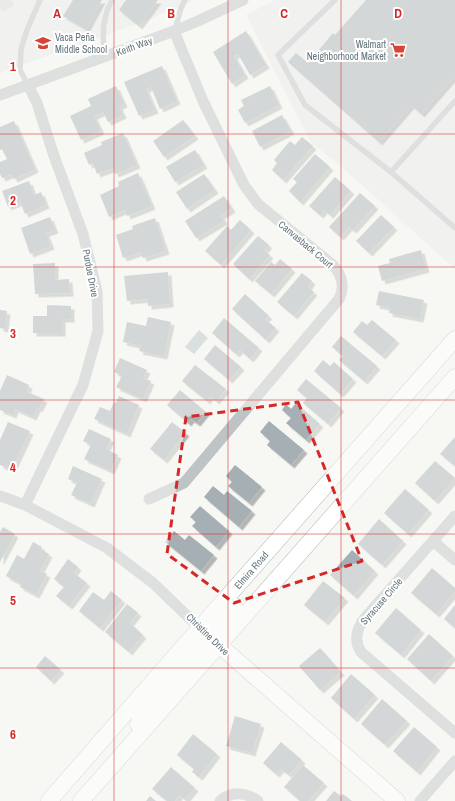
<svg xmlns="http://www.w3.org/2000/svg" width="455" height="801" viewBox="0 0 455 801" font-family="'Archivo Narrow',sans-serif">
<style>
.built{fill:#e8e9e8}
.green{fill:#d8dcd4}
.water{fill:#b5c3c5}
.building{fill:#a6afb3;filter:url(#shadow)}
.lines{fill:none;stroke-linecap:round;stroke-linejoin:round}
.secondary-casing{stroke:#b1b8bb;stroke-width:17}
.lane{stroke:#bec4c6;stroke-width:5.5}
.street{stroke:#bec4c6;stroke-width:11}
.secondary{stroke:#fff;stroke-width:16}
.marked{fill:none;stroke:#d62828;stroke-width:3;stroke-dasharray:8 5;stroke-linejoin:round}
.grid{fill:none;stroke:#d62828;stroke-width:1;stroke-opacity:0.55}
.labels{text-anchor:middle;stroke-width:4;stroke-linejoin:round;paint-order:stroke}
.poi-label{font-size:10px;fill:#64767d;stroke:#fff;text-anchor:start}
.street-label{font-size:10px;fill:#64767d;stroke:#fff}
.grid-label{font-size:13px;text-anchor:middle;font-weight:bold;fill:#d62828;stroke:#fff;stroke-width:4;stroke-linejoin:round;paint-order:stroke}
</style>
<defs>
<filter id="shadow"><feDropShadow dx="3.5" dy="3.5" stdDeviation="0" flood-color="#0004"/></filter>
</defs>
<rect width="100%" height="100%" fill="#f7f7f4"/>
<path class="built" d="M0 0H195L137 24 0 73Z
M275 0H455V269L354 178 310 141 246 15Z"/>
<path class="green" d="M0 0H11L14 6 3 12 0 7Z"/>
<path class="water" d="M199 330 208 338 194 354 185 347Z"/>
<path class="building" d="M73 0H102L86 29 63 16Z
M126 0H158L139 26 119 10Z
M366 0H455V75L421 114 411 105 379 142 288 62 296 53 308 63 333 33 335 35Z
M246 31 266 65 250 75 238 54 234 56 245 75 232 84 213 52Z
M162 66 177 101 160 109 151 87 146 89 155 110 139 116 124 82Z
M116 86 124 104 119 106 123 115 108 122 103 112 94 116 101 131 81 140 70 116 91 106 88 99Z
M270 86 279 105 245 123 238 110 244 106 241 100Z
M282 115 291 131 260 147 252 131Z
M183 120 195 136 164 157 153 141Z
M14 121 35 169 14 179 12 174 2 178 0 174V162L7 159 2 149 0 150V127Z
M123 133 137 165 115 174 113 168 97 174 93 163 89 165 84 153 102 145 101 142Z
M302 137 313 146 283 180 272 170 277 163 274 160 290 141 295 145Z
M195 150 204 165 175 182 166 167Z
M315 154 330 167 300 202 289 191 297 182 293 179Z
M138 173 152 206 127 216 125 210 109 217 100 195 119 186 118 182Z
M204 174 215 190 187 209 176 192Z
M335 177 351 191 330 215 324 210 320 215 309 206Z
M29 181 34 195 41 192 46 205 25 214 20 202 8 207 2 191Z
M360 193 375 206 353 230 349 227 340 237 329 227Z
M224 196 232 209 221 216 224 221 196 238 185 221Z
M381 215 394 227 369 253 356 241Z
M50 217 55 230 46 233 51 246 30 254 21 228Z
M155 218 166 251 143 258 141 252 123 258 116 235 133 229 132 226Z
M240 220 251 230 221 265 205 251 227 226 231 230Z
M258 236 269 245 264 250 270 255 249 279 233 264Z
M421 250 426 269 382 281 378 266 390 263 389 259Z
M280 259 292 269 271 294 255 281 271 262 275 265Z
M55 263V280L69 279 70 293 35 294 33 264Z
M168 272 170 304 148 306V299L127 301 124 276Z
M302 273 312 281 308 287 314 292 294 316 277 302Z
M379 291 424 300 420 319 389 313 390 308 376 305Z
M245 294 269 316 265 319 276 328 266 340 232 309Z
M47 305 71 306V319H62V333H33V316H47Z
M0 310 7 311 5 329 0 328Z
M148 317 171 322 164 356 139 351 141 346 123 342 127 322 146 326Z
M224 318 259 348 250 359 240 350 236 354 212 333Z
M372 320 396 340 382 356 353 332 362 321 367 325Z
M341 336 377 366 364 381 339 360 343 356 332 347Z
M215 345 241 367 229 380 204 359Z
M120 358 147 370 143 378 151 381 143 399 116 387 122 376 114 372Z
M323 360 330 366 334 362 353 379 340 394 314 371Z
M195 365 226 389 216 401 210 396 207 401 182 381Z
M7 375 29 385 27 392 44 399 39 409 37 408 33 417 15 409 13 415 0 410V391Z
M306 379 341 408 328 424 303 403 307 398 297 390Z
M180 390 206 412 197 423 191 419 188 423 167 405Z
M119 396 139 405 127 434 94 419 100 407 110 411 114 402 116 403Z
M296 403 320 424 306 440 286 423 291 418 282 410 286 404 291 409Z
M269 421 304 450 291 465 267 445 270 441 260 432Z
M8 422 30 431 12 470 0 465V440Z
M172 422 186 433 164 460 150 449Z
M89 429 111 439 106 449 118 455 111 471 84 459 91 445 83 441Z
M455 437V466L440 454Z
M435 461 455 478 435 501 415 483Z
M235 465 262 487 249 503 228 486 232 482 226 476Z
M73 466 102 479 91 504 71 495 77 483 68 479Z
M213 486 224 495 227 491 252 511 239 527 204 497Z
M405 489 429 510 408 534 384 513Z
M200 506 229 531 216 547 192 526 196 522 190 517Z
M379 519 403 541 382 565 358 544Z
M3 527 15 534 0 562V532Z
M174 531 185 540 189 535 214 555 201 571 165 542Z
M33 542 42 547 41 549 49 554 40 571 47 574 36 595 20 587 21 584 6 576 17 555 24 559Z
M352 550 375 571 354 596 330 575Z
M68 559 78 567 74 573 87 583 69 606 56 596 64 587 54 579Z
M432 568 455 588V592L436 614 411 593Z
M323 581 345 598 325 622 304 605Z
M111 591 122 600 100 628 79 611 93 592 104 600Z
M127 604 138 613 130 623 143 635 129 652 105 632Z
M455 605V628L444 619Z
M396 608 421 630 401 655 375 633Z
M429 634 453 656 431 681 407 659Z
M320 648 341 672 320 690 299 666Z
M45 656 61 670 51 681 36 667Z
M351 674 375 695 354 719 331 698Z
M382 699 407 721 385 745 361 724Z
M235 716 261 724 252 753 226 746Z
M414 727 437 747 417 772 393 751Z
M193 734 217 754 199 777 192 772 194 769 177 755Z
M281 742 302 760 289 775 281 769 276 774 263 763Z
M303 765 324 783 308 801H300L284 787Z
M171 767 195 788 185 800 180 795 175 801H167L152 789Z
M334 791 341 796 343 794 352 801H326Z
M150 796 156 801H146Z"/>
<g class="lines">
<defs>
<path id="secondary" d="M234 606C224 616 213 629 218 644L397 801
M138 724 143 714 191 659 201 646 203 640 201 628
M49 801 183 647 455 339
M81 801 455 377"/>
</defs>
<use href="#secondary" class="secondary-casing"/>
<path class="lane" d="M335 0 278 55 305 105 391 172 455 228
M175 30 181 8 185 0
M105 56C102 38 102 17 112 0
M28 85 20 70 21 49 27 30 40 0
M391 172 455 101"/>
<path class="street" d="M0 95 174 31 198 21 243 0
M0 496 25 505 107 548 153 583 204 632
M149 499 184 483 339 299C345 287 342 275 333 265L258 204 244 185 203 101 174 31
M25 505 83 385 98 331 97 291 83 234 54 156 37 103 28 85
M455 516 364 619C356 630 354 641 361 652L455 733
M433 541 455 560
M220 801C231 791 246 792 258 801
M420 801 455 761"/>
<use href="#secondary" class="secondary"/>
</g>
<path d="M0 0H455V801H0ZM298 402 362 561 234 603 167 554 186 417Z" fill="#f7f7f4" fill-opacity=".55" fill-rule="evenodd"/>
<path class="marked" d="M298 402 362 561 234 603 167 554 186 417Z"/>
<path class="grid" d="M114 0V801M228 0V801M341 0V801M0 134H455M0 267H455M0 400H455M0 534H455M0 668H455"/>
<defs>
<symbol id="school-bare" viewBox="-9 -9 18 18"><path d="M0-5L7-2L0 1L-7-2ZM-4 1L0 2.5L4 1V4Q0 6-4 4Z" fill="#d84534" stroke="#fff" stroke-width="2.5" paint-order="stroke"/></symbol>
<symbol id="supermarket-bare" viewBox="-9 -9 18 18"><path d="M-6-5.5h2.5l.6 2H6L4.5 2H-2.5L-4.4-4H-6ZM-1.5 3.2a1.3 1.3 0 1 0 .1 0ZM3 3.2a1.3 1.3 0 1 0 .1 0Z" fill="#d84534" stroke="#fff" stroke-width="2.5" paint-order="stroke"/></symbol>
</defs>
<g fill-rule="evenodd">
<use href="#school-bare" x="32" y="32" width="22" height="22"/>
<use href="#supermarket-bare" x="387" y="39" width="22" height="22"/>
</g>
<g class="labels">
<g class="poi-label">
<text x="55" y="41">Vaca Peña<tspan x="55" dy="12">Middle School</tspan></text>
<text x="386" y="48" text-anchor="end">Walmart<tspan x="386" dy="12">Neighborhood Market</tspan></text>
</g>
<g class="street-label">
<text transform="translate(134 46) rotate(-20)" y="4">Keith Way</text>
<text transform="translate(306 244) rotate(40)" y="4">Canvasback Court</text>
<text transform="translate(91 273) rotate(79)" y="4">Purdue Drive</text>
<text transform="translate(251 570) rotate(-49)" y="4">Elmira Road</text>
<text transform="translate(381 601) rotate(-49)" y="4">Syracuse Circle</text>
<text transform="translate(208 634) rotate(44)" y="4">Christine Drive</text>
</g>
</g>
<g class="grid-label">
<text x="57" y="18">A</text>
<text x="171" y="18">B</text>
<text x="284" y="18">C</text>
<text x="398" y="18">D</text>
<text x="13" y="71">1</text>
<text x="13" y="205">2</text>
<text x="13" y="338">3</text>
<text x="13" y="472">4</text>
<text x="13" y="605">5</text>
<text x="13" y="739">6</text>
</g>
</svg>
